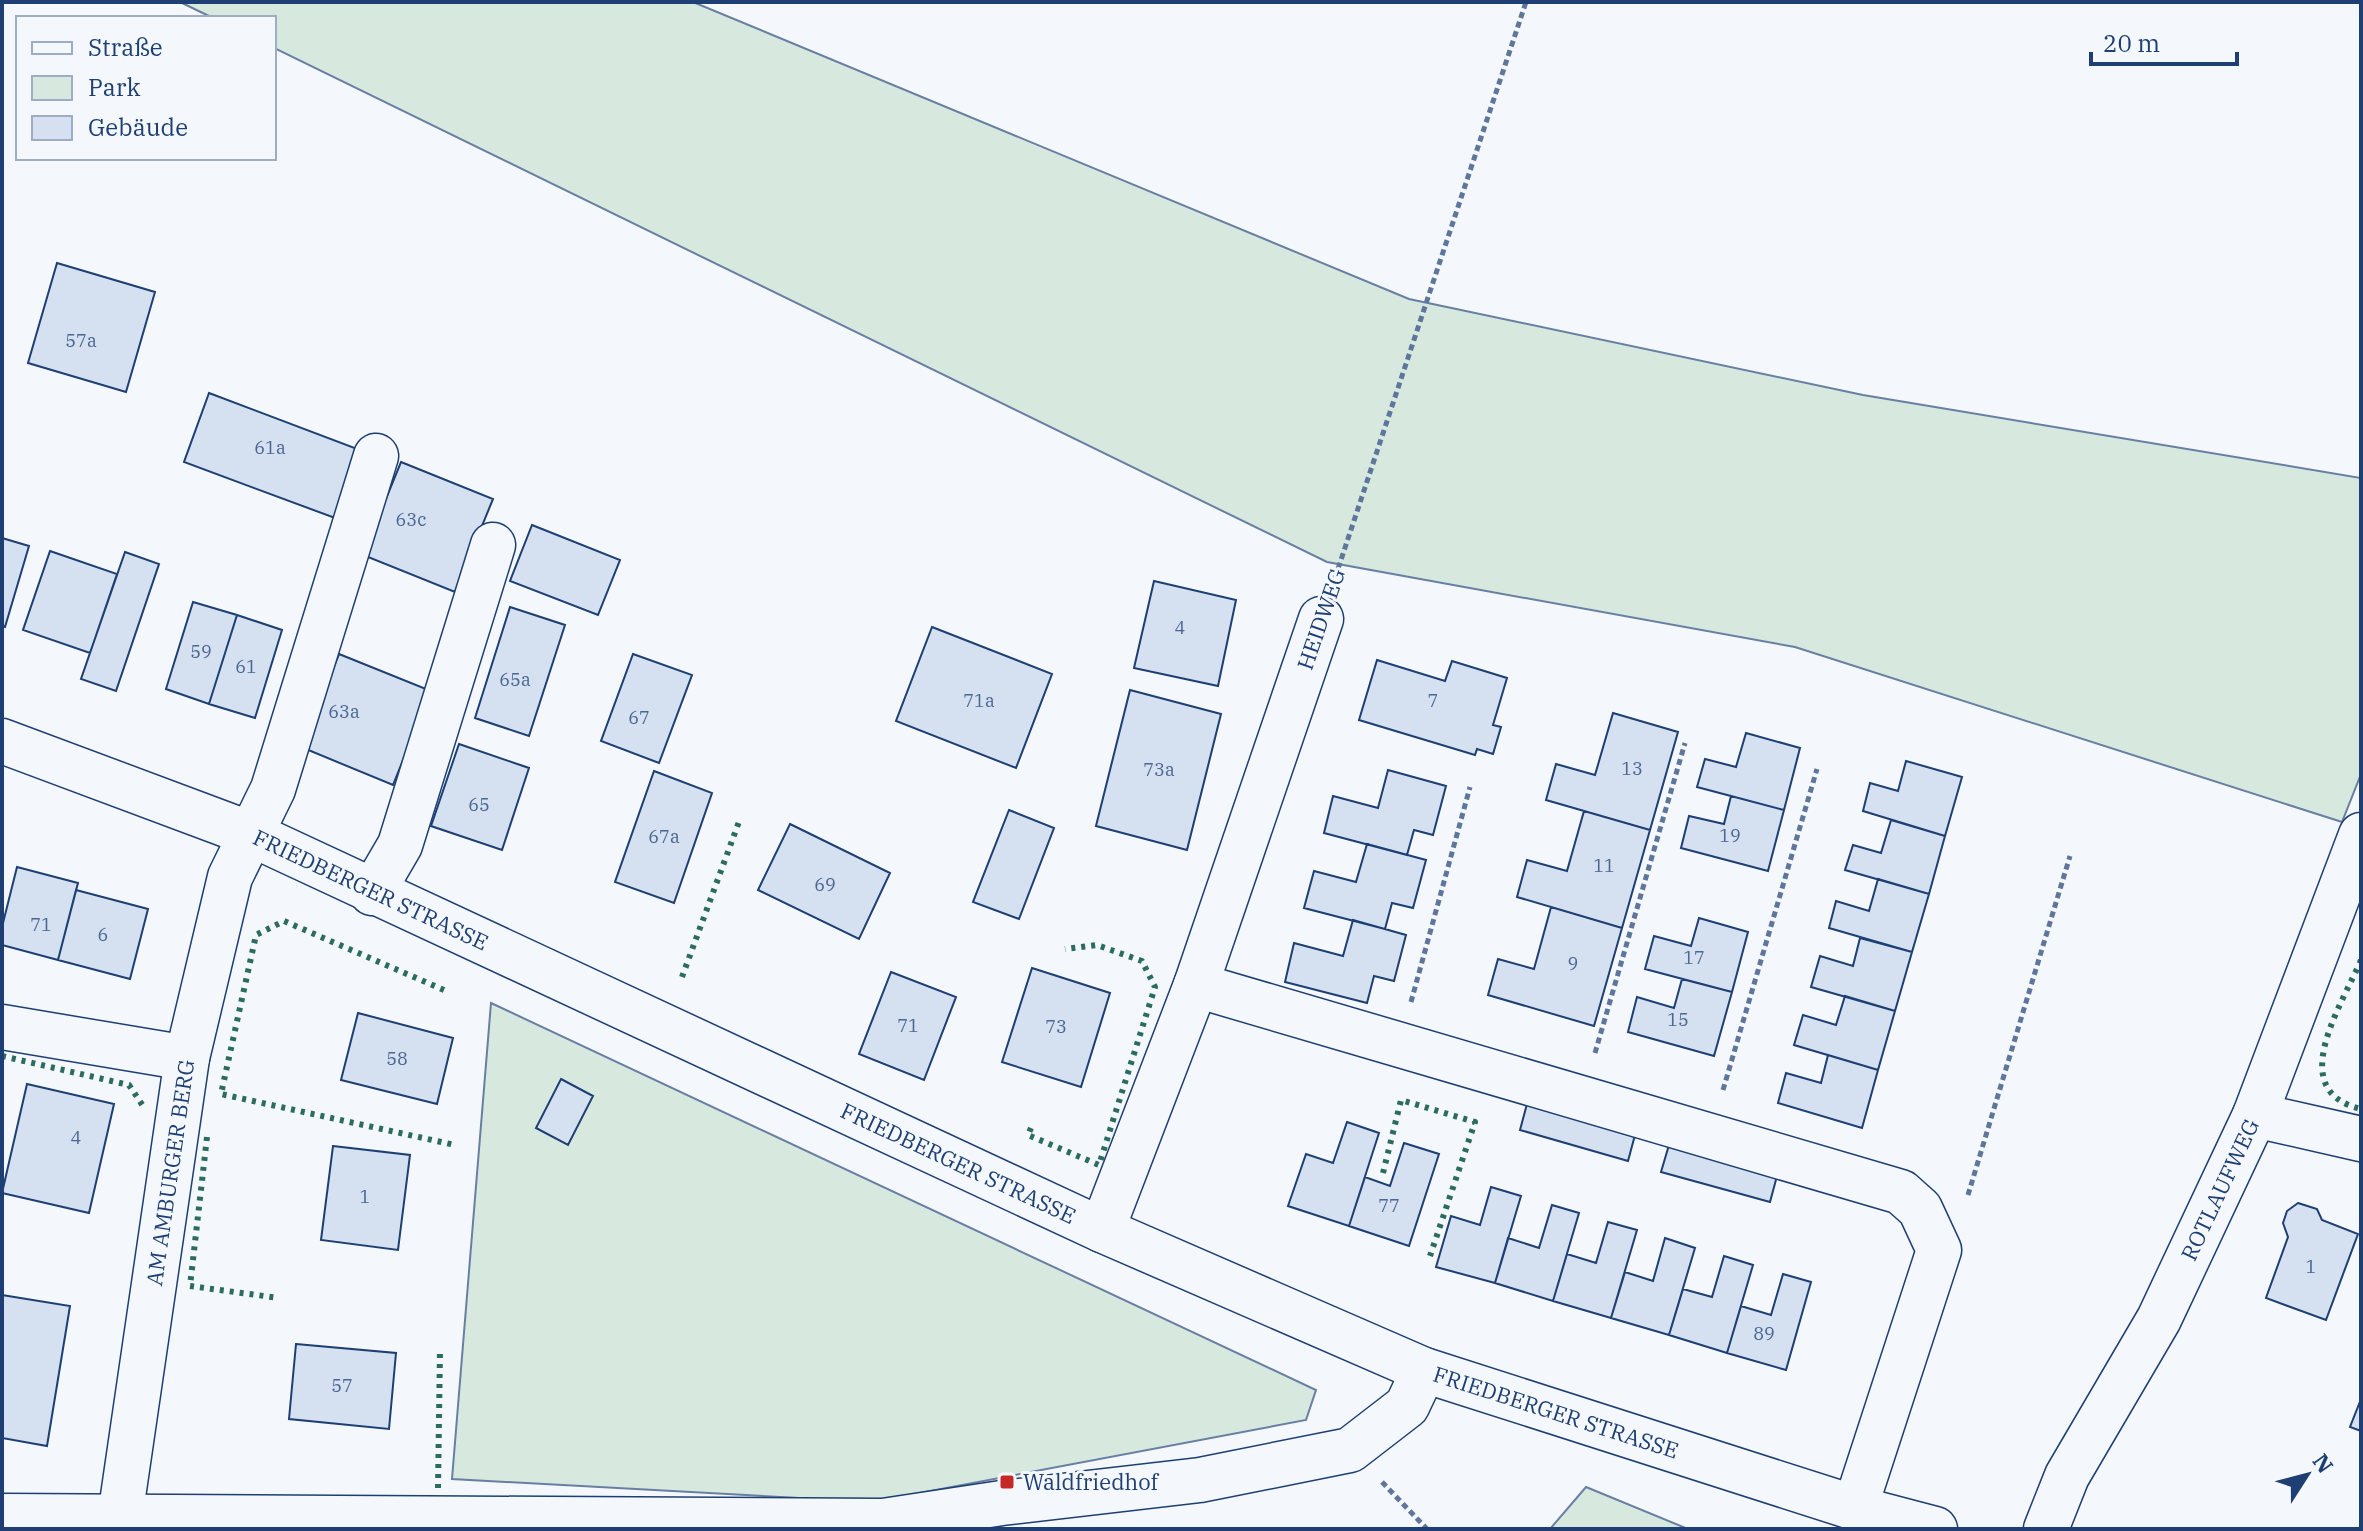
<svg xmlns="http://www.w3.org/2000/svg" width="2363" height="1531" viewBox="0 0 2363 1531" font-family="'IBM Plex Serif',serif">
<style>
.green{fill:#d7e8df;stroke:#687fa3;stroke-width:2}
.building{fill:#d5e0f0;stroke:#1d3f73;stroke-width:2}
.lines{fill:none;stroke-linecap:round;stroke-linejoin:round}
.minor-casing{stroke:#1d3f73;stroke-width:47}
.path{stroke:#5e769c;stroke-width:5;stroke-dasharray:6 4;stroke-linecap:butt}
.minor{stroke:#f4f7fb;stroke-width:44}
.hedge{stroke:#2c6c60;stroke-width:6;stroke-dasharray:4 6;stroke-linecap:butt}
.poi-dot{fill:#c62828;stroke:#f4f7fb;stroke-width:3}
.labels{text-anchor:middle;stroke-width:6;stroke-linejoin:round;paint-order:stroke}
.number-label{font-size:18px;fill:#4b6792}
.street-label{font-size:22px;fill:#1d3f73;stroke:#f4f7fb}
.poi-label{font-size:22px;fill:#1d3f73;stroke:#f4f7fb;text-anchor:start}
</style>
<rect width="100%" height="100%" fill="#f4f7fb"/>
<path class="green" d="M180 2H693L1409 299 1863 395 2361 478V774L2342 822 1795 647 1327 562 274 48V18H213Z
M491 1003 1316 1390 1306 1420 872 1502 452 1479Z
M1586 1487 1688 1529H1550Z"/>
<path class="building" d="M57 263 155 292 126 392 28 363Z
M209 393 360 450 335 518 184 462Z
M401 462 493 499 455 592 363 555Z
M532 525 620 560 598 615 510 581Z
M2 538 29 546 5 627 2 626Z
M50 551 117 574 90 653 23 630Z
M125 552 159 564 116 691 81 679Z
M1154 581 1236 600 1218 686 1134 668Z
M193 602 237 615 209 704 166 689Z
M510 607 565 625 529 736 475 718Z
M237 615 282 630 255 718 209 704Z
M932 627 1052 674 1016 768 896 721Z
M339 654 431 691 393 785 301 747Z
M633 654 692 675 659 763 601 741Z
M1377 660 1445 681 1452 661 1507 678 1493 725 1501 727 1493 754 1477 749 1475 755 1359 720Z
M1130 690 1221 714 1187 850 1096 826Z
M1613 713 1678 732 1650 830 1546 800 1556 764 1595 775Z
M1746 733 1800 748 1784 810 1697 787 1705 759 1736 767Z
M459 744 529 768 502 850 431 826Z
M1906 761 1962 777 1945 836 1863 811 1870 783 1898 791Z
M1388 770 1446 786 1433 835 1414 830 1407 855 1324 833 1333 796 1378 808Z
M654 771 712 793 674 903 615 882Z
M1731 796 1784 810 1768 871 1681 848 1689 816 1724 824Z
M1009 810 1054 828 1019 919 973 902Z
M1584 811 1650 830 1622 928 1517 897 1527 860 1567 871Z
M1891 820 1945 836 1929 894 1845 870 1853 845 1881 853Z
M790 824 890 873 859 939 758 890Z
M1367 844 1426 860 1413 908 1392 903 1385 929 1304 908 1314 871 1356 882Z
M17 867 78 883 58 960 2 945V927Z
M1878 879 1929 894 1912 952 1829 928 1836 901 1869 911Z
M76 890 148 909 130 979 58 960Z
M1551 907 1622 928 1594 1026 1488 995 1498 959 1534 969Z
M1699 918 1748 932 1732 992 1645 969 1654 936 1691 946Z
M1353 920 1406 935 1394 981 1374 976 1367 1003 1285 982 1294 943 1343 956Z
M1860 938 1912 952 1895 1011 1811 987 1820 956 1853 966Z
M1032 968 1110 993 1081 1087 1002 1062Z
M891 972 956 997 924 1080 859 1054Z
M1682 979 1732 992 1714 1056 1628 1032 1637 997 1674 1008Z
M1845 996 1895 1011 1878 1070 1794 1045 1803 1015 1836 1025Z
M358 1013 453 1038 437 1104 341 1080Z
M1828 1055 1878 1070 1862 1128 1778 1103 1786 1073 1821 1083Z
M561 1079 593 1096 568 1145 536 1128Z
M27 1084 114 1104 89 1213 2 1193Z
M1527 1104 1635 1135 1628 1161 1520 1130Z
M1347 1122 1379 1133 1349 1226 1288 1206 1306 1154 1333 1163Z
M1404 1143 1439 1154 1409 1246 1349 1226 1365 1177 1390 1186Z
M1669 1145 1777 1176 1770 1202 1661 1172Z
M333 1146 410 1155 398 1250 321 1240Z
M1491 1187 1521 1196 1495 1283 1436 1267 1451 1216 1480 1225Z
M2298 1203 2317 1209 2322 1220 2358 1234 2326 1320 2266 1298 2288 1237 2283 1223 2287 1211Z
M1552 1205 1579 1213 1553 1301 1495 1283 1508 1238 1539 1248Z
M1608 1222 1637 1230 1611 1318 1553 1301 1567 1254 1596 1263Z
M1665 1238 1695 1248 1669 1335 1611 1318 1625 1272 1653 1281Z
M1724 1256 1753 1265 1727 1353 1669 1335 1683 1289 1712 1297Z
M1783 1274 1811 1282 1786 1370 1727 1353 1741 1306 1771 1315Z
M2 1295 70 1306 47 1446 2 1438Z
M296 1344 396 1353 389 1429 289 1419Z
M2361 1399V1431L2350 1427Z"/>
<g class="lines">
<defs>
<g id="minor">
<path id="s1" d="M2 741 251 834 1102 1230 1424 1370 1855 1508 1935 1529"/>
<path d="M372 893 400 845 493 545"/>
<path d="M1196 985 1901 1192 1920 1209 1939 1250 1855 1508"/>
<path d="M2 1027 187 1058"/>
<path d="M2255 1115 2361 1139"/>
<path d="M1102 1230 1196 985 1321 619"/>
<path d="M2 1516 883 1521 1002 1503 1200 1480 1350 1450 1407 1406 1424 1370"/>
<path id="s2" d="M120 1517 187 1058 230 877 273 789 376 456"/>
<path id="s3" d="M2046 1529 2067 1476 2159 1319 2255 1115 2361 835"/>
</g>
</defs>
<use href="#minor" class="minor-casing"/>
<path class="path" d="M1335 578 1526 2
M1411 1002 1470 787
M1595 1053 1685 743
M1723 1090 1817 769
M1968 1195 2070 856
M1382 1482 1427 1529"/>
<use href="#minor" class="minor"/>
<path class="hedge" d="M2361 960C2342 1005 2284 1091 2361 1109
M682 977 740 819
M444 990 284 921 256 935 221 1094 455 1145
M2 1056 129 1085 143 1106
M1031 1128 1028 1135 1099 1165 1155 987 1142 961 1097 945 1065 949
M207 1137 190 1286 279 1298
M1383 1173 1401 1100 1475 1122 1430 1256
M438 1488 440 1350"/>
</g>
<rect class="poi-dot" x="999" y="1474" width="16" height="16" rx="4"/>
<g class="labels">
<g class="number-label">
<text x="81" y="347">57a</text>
<text x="270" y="454">61a</text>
<text x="411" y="526">63c</text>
<text x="1180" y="634">4</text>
<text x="201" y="658">59</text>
<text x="246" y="673">61</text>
<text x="515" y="686">65a</text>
<text x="979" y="707">71a</text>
<text x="1433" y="707">7</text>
<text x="344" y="718">63a</text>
<text x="639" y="724">67</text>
<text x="1632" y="775">13</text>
<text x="1159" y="776">73a</text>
<text x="479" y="811">65</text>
<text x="1730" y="842">19</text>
<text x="664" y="843">67a</text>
<text x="1604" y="872">11</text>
<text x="825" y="891">69</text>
<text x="41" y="931">71</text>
<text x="103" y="941">6</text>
<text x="1694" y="964">17</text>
<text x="1573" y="970">9</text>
<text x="1678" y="1026">15</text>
<text x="908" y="1032">71</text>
<text x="1056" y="1033">73</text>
<text x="397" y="1065">58</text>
<text x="76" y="1144">4</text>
<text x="365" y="1203">1</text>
<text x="1389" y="1212">77</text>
<text x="2311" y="1273">1</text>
<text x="1764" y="1340">89</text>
<text x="342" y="1392">57</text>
</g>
<g class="street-label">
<text transform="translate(1321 619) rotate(-71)" y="8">HEIDWEG</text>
<text dy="8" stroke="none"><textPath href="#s1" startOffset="398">FRIEDBERGER STRASSE</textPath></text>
<text dy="8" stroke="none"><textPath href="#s1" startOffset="1046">FRIEDBERGER STRASSE</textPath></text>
<text dy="8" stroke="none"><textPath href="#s2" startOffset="348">AM AMBURGER BERG</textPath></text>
<text dy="8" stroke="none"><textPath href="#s3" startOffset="382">ROTLAUFWEG</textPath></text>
<text dy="8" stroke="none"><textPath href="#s1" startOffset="1694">FRIEDBERGER STRASSE</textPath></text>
</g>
<g class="poi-label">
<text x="1023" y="1490">Waldfriedhof</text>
</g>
</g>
<rect width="2363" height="1531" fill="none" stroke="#1d3f73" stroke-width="8"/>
<rect x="16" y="16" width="260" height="144" fill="#f4f7fb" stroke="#9eadc5" stroke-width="2"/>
<rect x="32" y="42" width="40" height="12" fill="#f4f7fb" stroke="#9eadc5" stroke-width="2"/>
<text x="88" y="56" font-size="24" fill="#1d3f73">Straße</text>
<rect x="32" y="76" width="40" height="24" fill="#d7e8df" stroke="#9eadc5" stroke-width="2"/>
<text x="88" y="96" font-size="24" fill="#1d3f73">Park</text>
<rect x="32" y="116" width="40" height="24" fill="#d5e0f0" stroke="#9eadc5" stroke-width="2"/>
<text x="88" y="136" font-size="24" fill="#1d3f73">Gebäude</text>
<g transform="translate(2307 1475) rotate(54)" stroke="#f4f7fb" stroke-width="6" paint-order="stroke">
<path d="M0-6L14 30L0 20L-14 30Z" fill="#1d3f73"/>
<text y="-12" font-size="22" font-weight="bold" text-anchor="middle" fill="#1d3f73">N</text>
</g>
<path d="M2091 52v12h146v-12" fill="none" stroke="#1d3f73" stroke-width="4"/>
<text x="2103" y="52" font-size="24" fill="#1d3f73" stroke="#f4f7fb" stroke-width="6" paint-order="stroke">20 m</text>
</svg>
